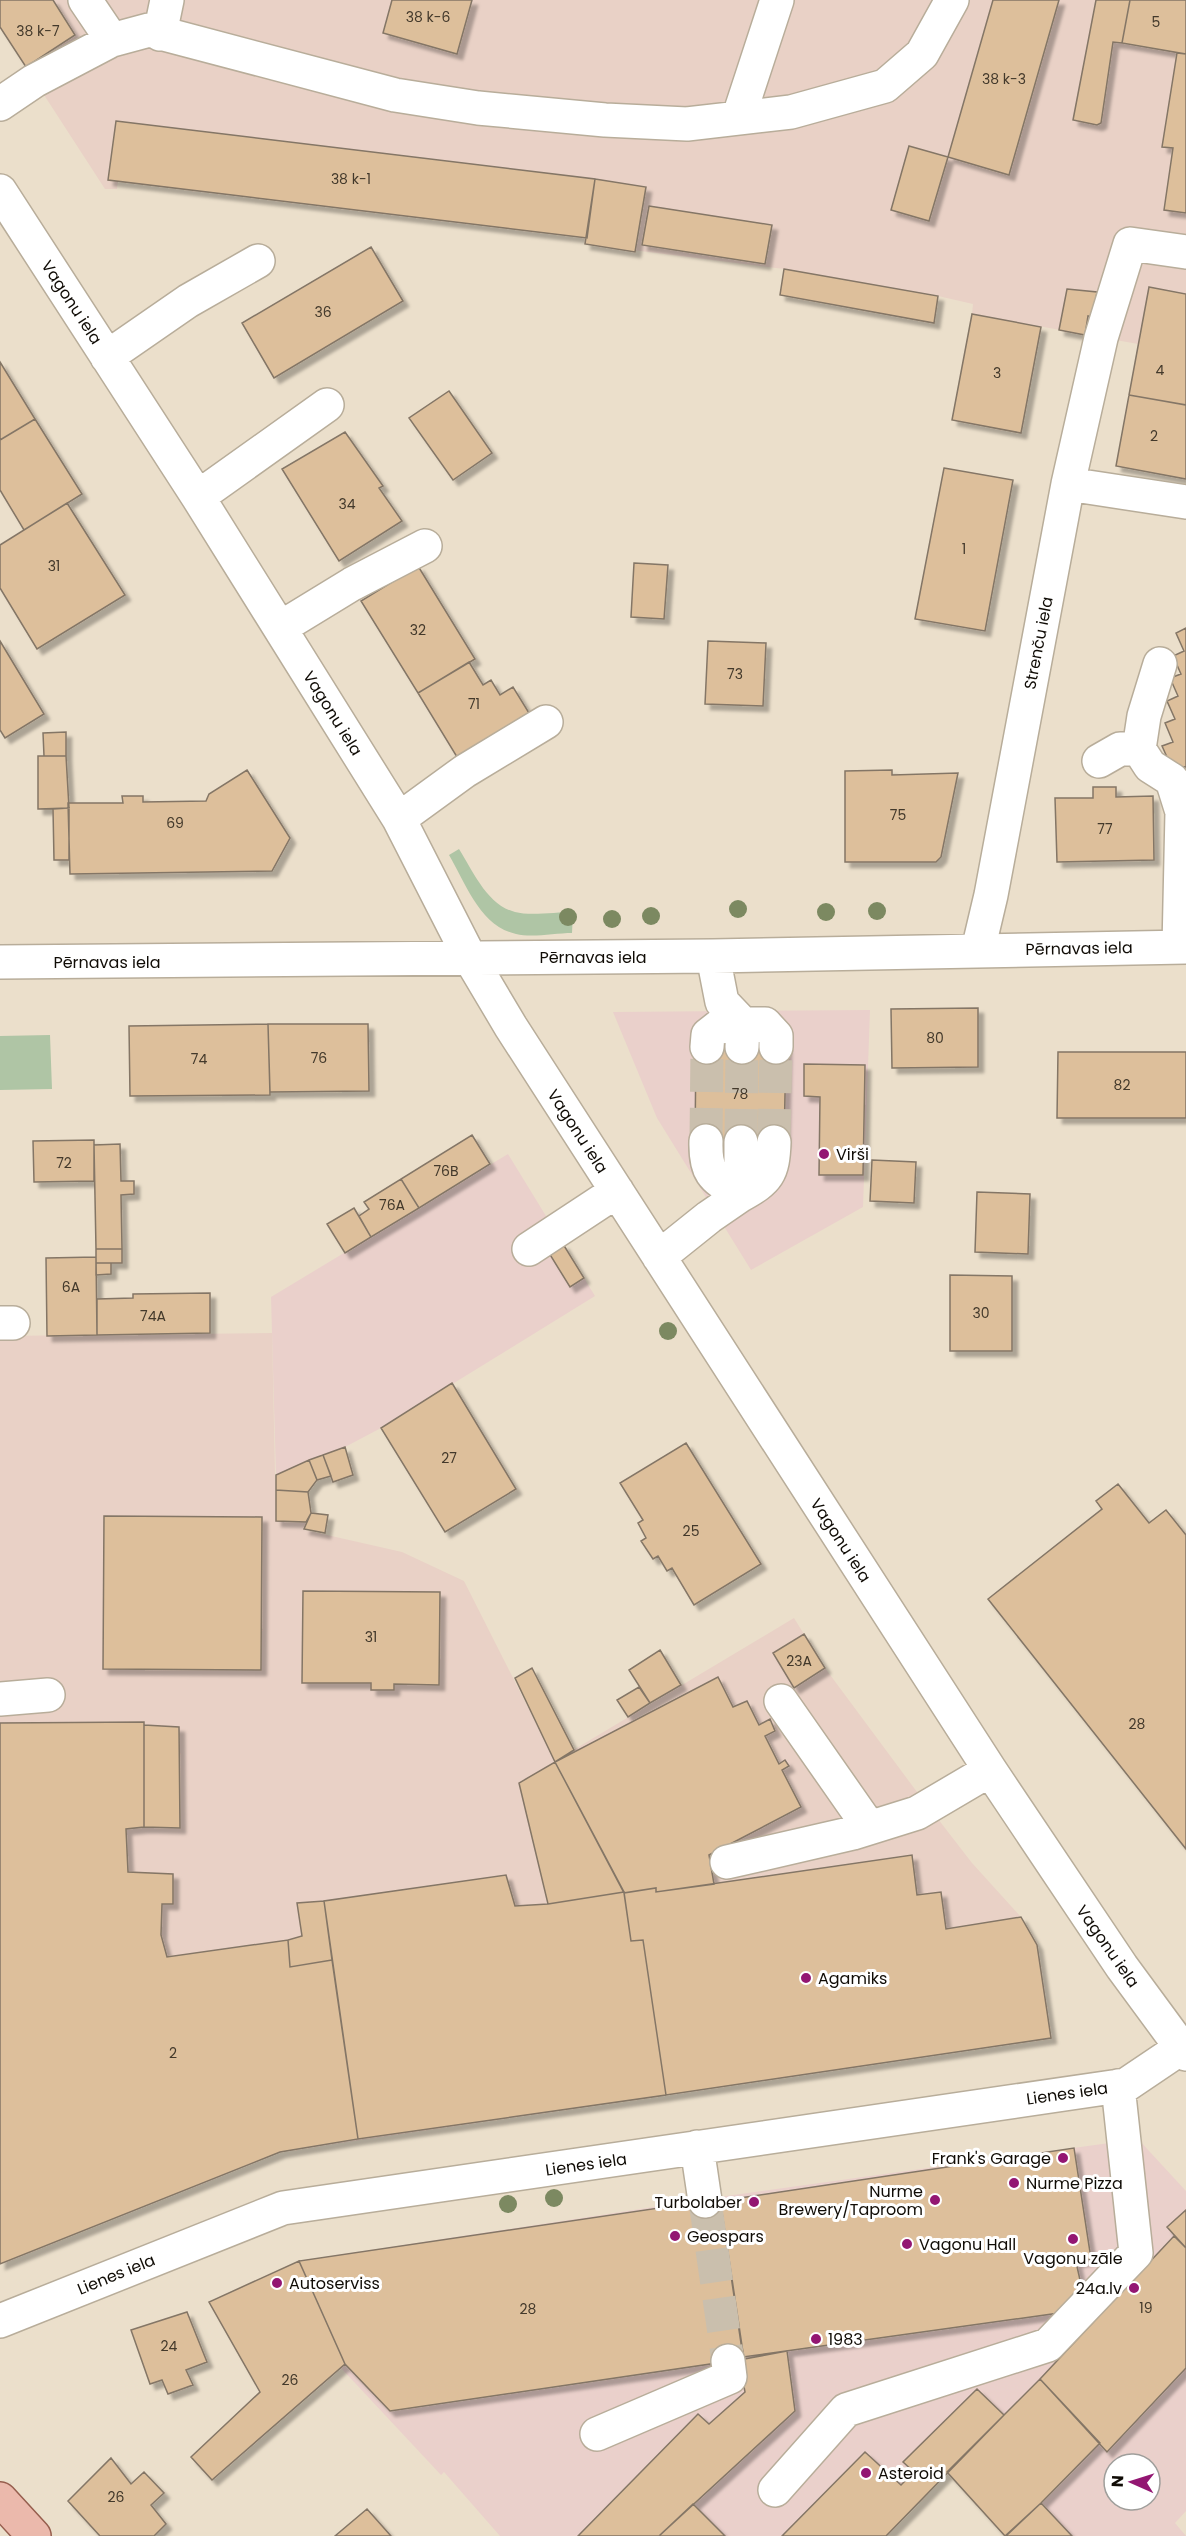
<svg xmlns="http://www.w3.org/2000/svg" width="1186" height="2536" viewBox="0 0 1186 2536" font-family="Poppins,sans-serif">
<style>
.commercial{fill:#ead0cb;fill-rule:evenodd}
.industrial{fill:#e9d1c6}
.green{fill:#afc5a5}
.building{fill:#ddbf9b;stroke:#847666;stroke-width:1.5;filter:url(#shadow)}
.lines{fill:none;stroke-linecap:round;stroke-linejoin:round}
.minor-tunnel{stroke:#cabfad;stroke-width:33;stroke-dasharray:33 16;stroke-linecap:butt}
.minor-casing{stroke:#b8ad9a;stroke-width:36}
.major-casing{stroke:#965e4e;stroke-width:36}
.minor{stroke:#fff;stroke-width:33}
.major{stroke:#ebb9ac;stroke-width:33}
.tree{fill:#7c8961}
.poi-dot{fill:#931672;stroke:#fff;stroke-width:2}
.labels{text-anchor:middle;stroke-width:6;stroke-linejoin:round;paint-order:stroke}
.number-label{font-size:14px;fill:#43392b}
.street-label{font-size:16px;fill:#100c06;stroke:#fff}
.poi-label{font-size:16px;fill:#100c06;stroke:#fff;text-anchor:start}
</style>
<defs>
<filter id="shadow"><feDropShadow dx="5.5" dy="5.5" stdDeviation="1.5" flood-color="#0004"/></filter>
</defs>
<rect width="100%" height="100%" fill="#ebdfcb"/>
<path class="commercial" d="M870 1010 863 1207 751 1270 657 1118 613 1012Z
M508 1154 595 1296 381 1428 345 1447 276 1475 271 1297Z
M1138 2139 1186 2191V2511L1175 2523 1186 2536H1005L947 2472 886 2536H500L444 2472 441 2475 341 2368 345 2364 299 2261 719 2197ZM1114 2464H1150V2500H1114Z"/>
<path class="industrial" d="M0 0H1186V405L1129 395 1138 344 972 314 973 304 938 296 784 269 585 244V238L118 181 117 189H105L0 27Z
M272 1333 276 1521 306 1522 305 1530 402 1552 464 1581 555 1761 794 1618 825 1668 914 1788 972 1863 1021 1917 1041 1968 666 2095 280 2152 0 2264V1336Z"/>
<path class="green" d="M459 849C473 871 487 905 515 912 530 916 556 912 573 912L572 933C555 933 532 938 516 934 480 926 466 884 449 855Z
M50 1035 52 1089 0 1090V1036Z"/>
<path class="building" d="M0 0H53L75 35 26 67 0 27Z
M392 0H472L457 54 383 33Z
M993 0H1059L1009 175 948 157Z
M1096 0H1130L1122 43 1113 42 1101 123 1097 125 1073 120Z
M1130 0H1186V54L1122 43Z
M1177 53 1186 54V213L1164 210 1173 148 1162 147Z
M116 121 595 179 587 238 108 180Z
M909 146 948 157 929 221 891 210Z
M595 179 646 187 635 252 585 244Z
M649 206 772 225 765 264 642 245Z
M371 247 403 301 274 378 242 323Z
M784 269 938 296 934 323 780 295Z
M1149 287 1186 294V405L1129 395Z
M1067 289 1097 292 1093 317 1088 316 1085 335 1059 330Z
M972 314 1041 327 1021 433 952 420Z
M0 362 35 419 0 440Z
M449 391 492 453 453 480 409 418Z
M1129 395 1186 405V479L1116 466Z
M35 419 82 494 24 530 0 490V440Z
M345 432 383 486 379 488 402 521 339 561 282 469Z
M944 468 1013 480 985 631 915 619Z
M67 503 125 595 37 649 0 588V545Z
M634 563 668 565 664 619 631 617Z
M418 566 475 659 418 693 361 601Z
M1186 628V767L1171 766 1162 746 1173 742 1165 723 1175 719 1167 701 1178 696 1170 678 1181 674 1173 656 1184 651 1176 633Z
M0 641 44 714 5 738 0 730Z
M708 641 766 643 763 706 705 704Z
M469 662 483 685 491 680 500 695 513 687 529 713 457 757 418 693Z
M66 732V756H44L43 733Z
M38 756H66L69 808 38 809Z
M247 770 290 838 272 871 70 874 68 803H123L122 796H143V802L206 801 209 794Z
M892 770V775L958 773 941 857 936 862H845V771Z
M1093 787H1116V797L1153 796 1154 860 1057 862 1055 798H1093Z
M69 808V860H54L53 809Z
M978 1008V1067L892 1068 891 1009Z
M268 1024 270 1095 130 1096 129 1026Z
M268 1024H368L369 1091 270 1092Z
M696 1046 786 1047 784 1142H695Z
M1058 1052H1186V1118H1057Z
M804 1064 865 1065 863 1175H819L820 1097 804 1096Z
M472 1135 490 1164 419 1208 401 1179Z
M94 1140V1181L34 1182 33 1141Z
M120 1144 121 1181H134V1194L121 1195 122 1249H96L94 1145Z
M872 1160 916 1162 914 1203 870 1201Z
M401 1179 419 1208 371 1237 359 1216 369 1209 364 1202Z
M977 1192 1030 1194 1028 1254 975 1252Z
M354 1208 371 1237 345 1253 327 1224Z
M563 1244 584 1278 570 1287 549 1253Z
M96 1249H122V1263H96Z
M96 1257 97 1335 47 1336 46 1258Z
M96 1263H111V1274L96 1275Z
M950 1275 1012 1276V1351H950Z
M210 1293V1333L97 1335V1299L133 1298V1294Z
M452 1383 516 1489 445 1532 381 1428Z
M686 1443 761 1564 694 1605 672 1568 667 1571 658 1556 653 1559 641 1541 646 1538 638 1523 643 1520 620 1483Z
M345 1447 353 1475 333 1482 323 1455Z
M323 1455 331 1476 317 1480 309 1460Z
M309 1460 317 1480 308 1492 276 1490V1475Z
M1118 1484 1149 1523 1166 1510 1186 1535V1849L988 1599 1102 1509 1096 1501Z
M276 1490 308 1492 311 1513 306 1522 276 1521Z
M311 1513 328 1515 325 1533 304 1529Z
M104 1516 262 1517 261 1670 103 1669Z
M303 1591 440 1592 439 1685 394 1684V1690H371V1683H302Z
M804 1634 825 1668 794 1688 773 1653Z
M660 1650 681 1685 650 1703 629 1670Z
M532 1668 574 1750 555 1762 515 1678Z
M718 1677 733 1707 747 1701 759 1725 770 1719 775 1731 765 1736 779 1764 785 1760 789 1766 782 1770 801 1807 709 1855 714 1884 656 1892V1888L624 1893 555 1762Z
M639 1687 650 1703 628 1717 617 1700Z
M144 1722V1827L126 1829 128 1872 173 1874V1904H162L161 1935 167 1957 288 1940 290 1967 332 1960 358 2139 280 2152 0 2264V1723Z
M144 1725 179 1727 180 1828 144 1827Z
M555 1762 624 1892 548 1904 519 1783Z
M912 1855 917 1895 941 1892 946 1929 1021 1917 1037 1945 1051 2038 666 2095 643 1940 631 1941 624 1893 656 1888V1892Z
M506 1875 515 1906 548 1904 624 1892 631 1941 643 1940 666 2095 358 2139 324 1901Z
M324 1901 332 1960 290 1967 288 1940 302 1936 297 1903Z
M1074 2148 1091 2259 1076 2262 1082 2289 1059 2313 743 2357 720 2201Z
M720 2199 744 2359 390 2411 345 2364 299 2261Z
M1186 2210V2248L1167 2227Z
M1174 2236 1186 2248V2368L1107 2452 1040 2379Z
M299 2261 345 2364 212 2480 191 2457 260 2392 209 2302Z
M187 2312 207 2362 186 2370 193 2385 168 2394 162 2380 150 2384 131 2330Z
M787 2351 795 2411 659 2536H578L698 2414 709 2424 745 2392 739 2360Z
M1040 2379 1100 2443 1041 2503 1005 2536 947 2472Z
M977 2389 1004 2415 886 2536H782L865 2452 901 2485 914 2472 903 2462Z
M111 2458 131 2484 144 2472 164 2493 151 2505 166 2524 154 2536H100L68 2501Z
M1041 2503 1072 2536H1006Z
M693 2504 725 2536H659Z
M367 2509 391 2536H335Z"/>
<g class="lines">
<path class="minor-tunnel" d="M706 1141 707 1047
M741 1142 742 1047
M774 1142 776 1047
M705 2201 728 2361"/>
<defs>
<path id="minor" d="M85 0 112 40
M160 34 167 0
M0 104 34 81 112 40 149 30 395 95 478 108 605 120 687 124 791 112 885 86 922 54 952 0
M739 116 777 0
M0 191 198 497 399 819 470 958 511 1027 990 1770 1122 1967 1186 2054
M107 357 188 301 258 261
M1068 484 1186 502
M198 497 327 405
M280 628 352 584 425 546
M1160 664 1144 716 1139 749 1150 766 1172 780 1182 812 1179 947
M1099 761 1120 749H1139
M399 819 465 771 546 722
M978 950 991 895 1068 484 1101 338 1130 244 1186 252
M713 956 722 1002 743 1024 742 1047
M0 962 713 956 1186 947
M707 1047 708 1035 722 1024H765L776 1036V1047
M706 1141C705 1175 714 1178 741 1195 768 1180 773 1174 774 1142
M529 1249 617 1191
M659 1257 709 1217 741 1195V1142
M0 1323H13
M0 1699 48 1695
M781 1701 869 1827
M727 1862 853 1833 917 1813 990 1770
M697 2147 705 2201
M0 2321 283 2208 1126 2085 1181 2048
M597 2434 730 2377 728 2361
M775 2490 846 2410 1048 2345 1136 2253 1118 2086"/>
<path id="major" d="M0 2499 34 2536"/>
</defs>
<use href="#minor" class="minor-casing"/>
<use href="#major" class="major-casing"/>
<use href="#minor" class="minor"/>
<use href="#major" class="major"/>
</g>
<g class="tree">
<circle cx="738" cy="909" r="9"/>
<circle cx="877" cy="911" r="9"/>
<circle cx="826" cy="912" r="9"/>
<circle cx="651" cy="916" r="9"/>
<circle cx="568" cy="917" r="9"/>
<circle cx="612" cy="919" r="9"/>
<circle cx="668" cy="1331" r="9"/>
<circle cx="554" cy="2198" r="9"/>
<circle cx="508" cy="2204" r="9"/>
</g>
<g class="poi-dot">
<circle cx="824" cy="1154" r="6"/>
<circle cx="806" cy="1978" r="6"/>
<circle cx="1063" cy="2158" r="6"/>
<circle cx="1014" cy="2183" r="6"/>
<circle cx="935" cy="2200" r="6"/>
<circle cx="754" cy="2202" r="6"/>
<circle cx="675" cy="2236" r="6"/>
<circle cx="1073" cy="2239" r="6"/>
<circle cx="907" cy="2244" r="6"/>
<circle cx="277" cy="2283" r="6"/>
<circle cx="1134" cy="2288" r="6"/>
<circle cx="816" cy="2339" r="6"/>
<circle cx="866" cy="2473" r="6"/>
</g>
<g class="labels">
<g class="number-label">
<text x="428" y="22">38 k-6</text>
<text x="1156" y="27">5</text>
<text x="38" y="36">38 k-7</text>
<text x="1004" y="84">38 k-3</text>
<text x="351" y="184">38 k-1</text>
<text x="323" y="317">36</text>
<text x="1160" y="375">4</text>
<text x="997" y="378">3</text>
<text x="1154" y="441">2</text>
<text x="347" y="509">34</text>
<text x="964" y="554">1</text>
<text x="54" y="571">31</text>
<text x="418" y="635">32</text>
<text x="735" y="679">73</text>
<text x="474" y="709">71</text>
<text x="898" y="820">75</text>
<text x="175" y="828">69</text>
<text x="1105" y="834">77</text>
<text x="935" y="1043">80</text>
<text x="319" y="1063">76</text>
<text x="199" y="1064">74</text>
<text x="1122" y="1090">82</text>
<text x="740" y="1099">78</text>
<text x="64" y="1168">72</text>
<text x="446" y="1176">76B</text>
<text x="392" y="1210">76A</text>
<text x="71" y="1292">6A</text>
<text x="981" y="1318">30</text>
<text x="153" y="1321">74A</text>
<text x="449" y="1463">27</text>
<text x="691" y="1536">25</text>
<text x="371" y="1642">31</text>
<text x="799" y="1666">23A</text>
<text x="1137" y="1729">28</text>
<text x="173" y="2058">2</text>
<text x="1146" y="2313">19</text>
<text x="528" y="2314">28</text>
<text x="169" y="2351">24</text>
<text x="290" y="2385">26</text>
<text x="116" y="2502">26</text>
</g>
<g class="street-label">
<text transform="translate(72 302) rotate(57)" y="6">Vagonu iela</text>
<text transform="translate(1038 643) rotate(-79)" y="6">Strenču iela</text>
<text transform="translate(333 713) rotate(58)" y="6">Vagonu iela</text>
<text transform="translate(1079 948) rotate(-1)" y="6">Pērnavas iela</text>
<text x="593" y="963">Pērnavas iela</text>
<text x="107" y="968">Pērnavas iela</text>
<text transform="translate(578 1131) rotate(57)" y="6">Vagonu iela</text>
<text transform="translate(841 1540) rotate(57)" y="6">Vagonu iela</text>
<text transform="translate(1108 1946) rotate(55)" y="6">Vagonu iela</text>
<text transform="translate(1067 2093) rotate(-8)" y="6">Lienes iela</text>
<text transform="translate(586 2164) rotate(-8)" y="6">Lienes iela</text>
<text transform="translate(116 2274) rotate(-22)" y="6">Lienes iela</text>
</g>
<g class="poi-label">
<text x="836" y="1160">Virši</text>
<text x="818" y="1984">Agamiks</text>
<text x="1051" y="2164" text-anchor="end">Frank's Garage</text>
<text x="1026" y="2189">Nurme Pizza</text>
<text x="923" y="2197" text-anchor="end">Nurme<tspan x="923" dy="18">Brewery/Taproom</tspan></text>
<text x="742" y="2208" text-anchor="end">Turbolaber</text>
<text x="687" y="2242">Geospars</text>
<text x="919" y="2250">Vagonu Hall</text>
<text x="1073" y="2264" text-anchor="middle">Vagonu zāle</text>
<text x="289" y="2289">Autoserviss</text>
<text x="1122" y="2294" text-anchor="end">24a.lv</text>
<text x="828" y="2345">1983</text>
<text x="878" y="2479">Asteroid</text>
</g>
</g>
<g transform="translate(1132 2482) rotate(273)"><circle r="28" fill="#ffffff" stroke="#9f9e9b" stroke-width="1.5"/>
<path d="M0-4.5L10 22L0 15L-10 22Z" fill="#931672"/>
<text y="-9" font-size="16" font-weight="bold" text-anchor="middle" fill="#100c06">N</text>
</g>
</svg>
